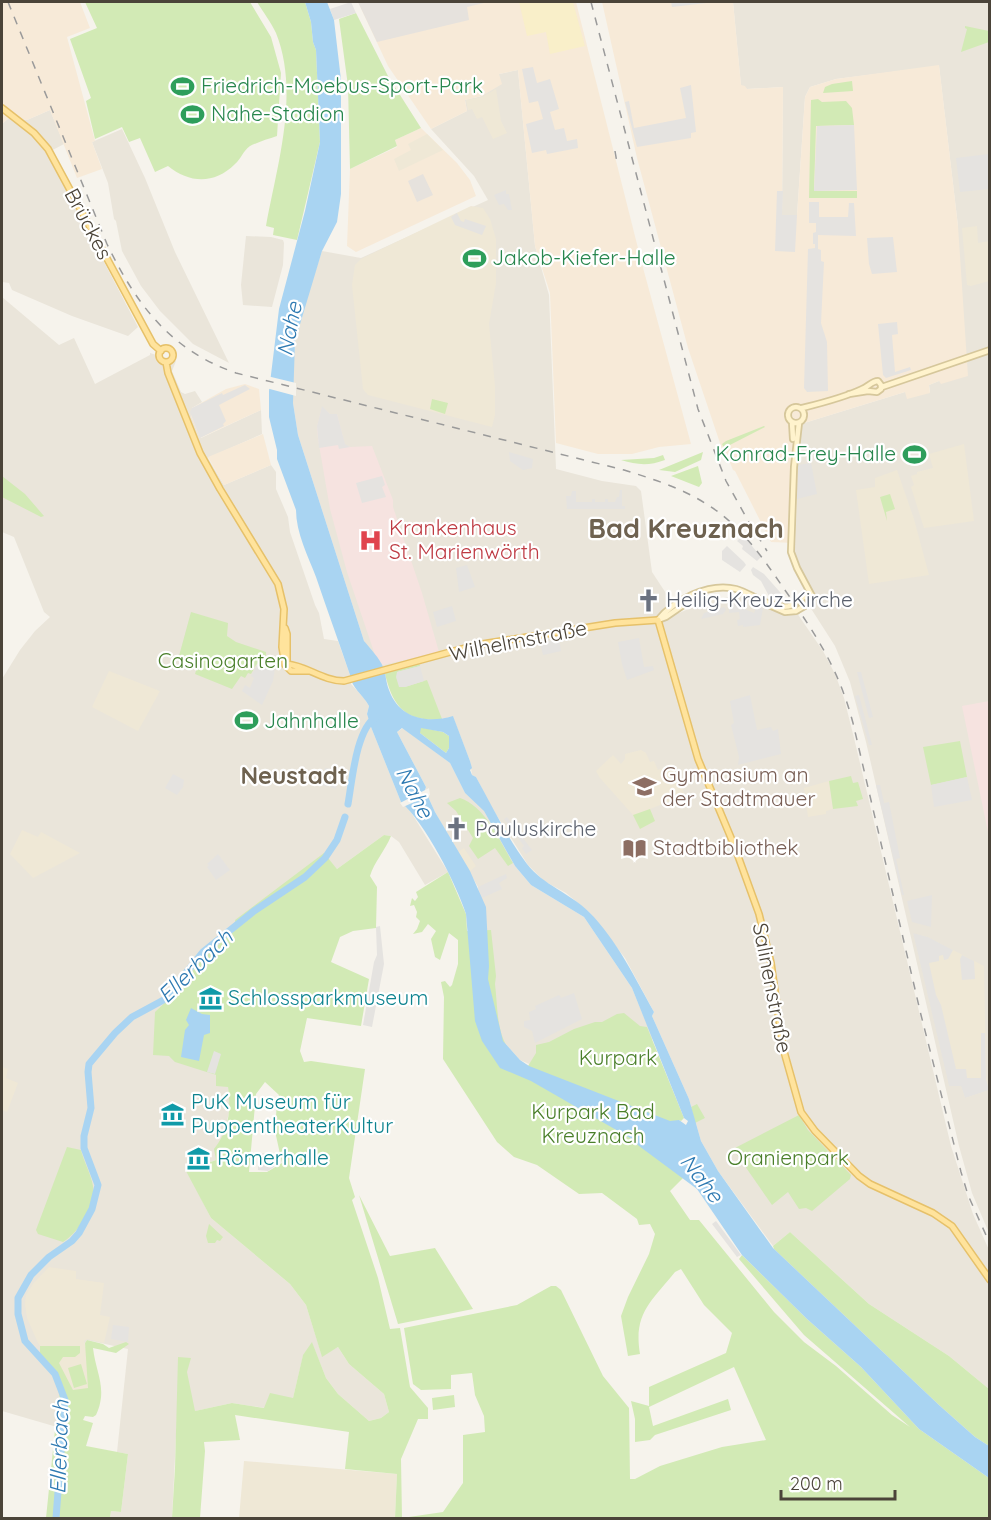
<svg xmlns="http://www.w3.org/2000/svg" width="991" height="1520" viewBox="0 0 991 1520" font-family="Quicksand,sans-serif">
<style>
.residential{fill:#eae5da}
.commercial{fill:#f7ead8}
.industrial{fill:#e6e2dd}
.education{fill:#efe8d6}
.medical{fill:#f6e3e0}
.green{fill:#d2eab5;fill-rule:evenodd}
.sand{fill:#f9efc9}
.parking{fill:#e5e3e0}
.water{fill:#a9d4f2;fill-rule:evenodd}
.pier{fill:#f6f3ec}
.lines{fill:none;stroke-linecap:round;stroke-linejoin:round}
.river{stroke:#a9d4f2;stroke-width:7}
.secondary-casing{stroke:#d6c79b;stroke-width:8}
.primary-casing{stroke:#e6c16a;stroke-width:8}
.secondary{stroke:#fff3cd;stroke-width:4.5}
.primary{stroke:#ffe39c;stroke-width:5}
.rail{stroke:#9a9a9a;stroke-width:1.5;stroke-dasharray:8 8;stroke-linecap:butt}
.secondary-bridge-casing{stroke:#d6c79b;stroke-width:8;stroke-linecap:butt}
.secondary-bridge{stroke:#fff3cd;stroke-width:4.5}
.labels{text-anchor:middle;stroke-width:4.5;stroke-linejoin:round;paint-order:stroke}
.leisure-label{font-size:21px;fill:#27864d;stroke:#fff;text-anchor:start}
.street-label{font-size:21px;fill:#4b4439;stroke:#fff}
.health-label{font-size:21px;fill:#be3a42;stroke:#fff;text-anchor:start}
.worship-label{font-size:21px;fill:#5b616d;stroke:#fff;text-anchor:start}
.park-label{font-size:21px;fill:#4a7f2a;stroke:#fff}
.education-label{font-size:21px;fill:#785e54;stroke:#fff;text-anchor:start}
.culture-label{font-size:21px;fill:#0d838f;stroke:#fff;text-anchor:start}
.water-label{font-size:22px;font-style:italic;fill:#2e7ab2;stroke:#fff}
.quarter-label{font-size:24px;font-weight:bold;fill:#6e6250;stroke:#fff}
.district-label{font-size:27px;font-weight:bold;fill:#6e6250;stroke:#fff}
</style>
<rect width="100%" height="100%" fill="#f6f3ec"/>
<path class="residential" d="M733 2H989V1233L972 1193 959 1146 866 742 850 682 835 646 810 607 814 594 795 557 799 436 801 424 905 392H930L929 385 939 381 958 226 939 66 836 79 810 87 805 97 797 215H782L783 87 747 89 741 86Z
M518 70 535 246 549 295 556 469 602 481 636 486 641 491 652 572 679 613 708 601 739 595 790 603 823 651 835 674 844 698 854 738 951 1146 973 1214 989 1250V1389L949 1356 869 1304 790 1232 773 1246 718 1171 701 1141 689 1099 652 1016 654 1012 625 958 590 913 566 893 544 881 528 865 492 808 476 777 472 775 470 761 453 717 433 720 408 715 364 641 298 435 293 403V377L295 341 303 309 322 251 361 258 488 200 474 176 431 129 467 111 465 100 482 96 499 74Z
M50 110 64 144 47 153 138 327 128 336 72 316 12 290 9 283 2 282V124L10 117 27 120Z
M122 129 145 178 175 252 229 363 193 344 160 311 141 286 122 251 116 221 114 219 108 183 92 142Z
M246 236 271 237 283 240 284 243 283 265 272 307 243 305 241 285Z
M2 297 59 345 74 338 95 384 150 355V353L176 361 172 371 181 392 185 394 195 391 202 402 192 408 201 438 261 410 262 434 208 458 224 485 271 465 276 472V489L288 517 290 532 315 605 319 613 324 639 338 641 350 675 351 684 364 698 369 706 367 714 371 727 401 802 409 809 448 872 425 885 399 842 391 836 384 835 337 869 324 854 282 887 243 962 207 1072 216 1075 228 1087 230 1107 224 1136 215 1149 216 1160 187 1170 211 1218 290 1284 306 1305 322 1356 338 1347 349 1364 384 1394 389 1412 381 1418 369 1421 338 1394 326 1378 312 1343 303 1356 293 1398 265 1408 232 1403 177 1415 172 1518H110L111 1511 121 1512 128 1454 117 1452 128 1349 87 1340 65 1372 40 1362 51 1370 60 1392V1423L57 1427 2 1411V679L20 650 35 631 50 617 44 612 14 537 2 532Z
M403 728 450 763 465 793 484 810 515 866 531 885 584 917 632 988 653 1039 582 1087 520 1060 503 1041 490 994 478 887 435 812 425 790 426 787 397 732Z"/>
<path class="commercial" d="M2 2H80L90 28 67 37 95 141 92 142 102 169 77 178 50 110 27 120 10 117 2 124Z
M358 2H576L642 264 691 444 659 447 632 454H598L556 443 550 293 535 246 518 70 499 74 502 84 482 96 465 100 467 111 431 129 388 66Z
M602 2H733L741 85 745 86 747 89 783 87 782 215H797L805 97 810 87 836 79 939 65 958 226 968 376 941 384 939 381 929 385 930 393 907 399 905 392 801 424 799 436 795 543 771 542 735 471 733 470 729 460 726 459 722 449 688 348 637 158Z
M421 128 457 163 470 180 476 196 356 252 347 246 350 169 397 147 395 140Z
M245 384 259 389 261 410 200 438 191 417 192 408 226 389Z
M263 434 271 465 224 485 208 457Z"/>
<path class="industrial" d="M358 2H488L467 7 469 20 377 42Z
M423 174 433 195 417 202 408 181Z"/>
<path class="education" d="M496 89 501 121 507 133 493 139 482 117 477 119 472 109 468 110 466 100 482 97Z
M427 134 443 150 399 171 394 159 411 150 408 144Z
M471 206 483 208 490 219 496 239V283L489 324 495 386V415L492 427 368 395 363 389 352 285 355 265 361 259Z
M977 226 978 243 989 241V281L971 286 967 285 962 228Z
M964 444 974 521 924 528 911 487 914 485 911 476 917 474V472L933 468 929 454Z
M897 470 914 519 929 575 869 584 856 490 875 487V478Z
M109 671 160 691 138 731 92 707Z
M641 750 646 753 650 762 654 761 658 770 672 764 685 795 650 809 655 821 640 829 633 815 600 778 596 771 613 755 621 764 625 759V754Z
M829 781 833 809 826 811V814L808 817 804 788Z
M22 830 38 837 41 832 80 853 33 878 10 854Z
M464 848 476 866 470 871 458 852Z
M913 933 928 937 984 966 986 1076 989 1090 965 1098 961 1086H949Z
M2 1067 8 1069 6 1078 18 1083 7 1112 2 1110Z
M49 1267 76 1271V1279L104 1283 100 1315 110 1317 104 1343 87 1339 84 1341 100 1394 67 1402 54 1367 38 1343 27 1318 25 1304 26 1295 33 1284Z
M244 1461 397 1474 395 1518H239Z"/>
<path class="medical" d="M322 407 330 414H337L345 445 350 447 372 446 393 500V507L422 593 439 652 383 665 376 658 347 572 330 509 318 439 317 426Z
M989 701H990L989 837 962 706Z"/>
<path class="green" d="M85 2H250L271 37 281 73 277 136C268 139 258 142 250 146 243 151 241 159 235 164 214 185 189 183 168 166L155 172 140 138 129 142 122 127 95 139 86 101 91 98 70 39 97 28Z
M257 2H305L311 22 313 42 316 50 320 142 297 240 273 235 274 228 266 226C277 165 300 93 276 33 271 22 263 12 257 2Z
M356 13 388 76 421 128 395 140 397 146 350 169 348 86 339 19Z
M965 26 989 31V42L961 52 967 29 965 28Z
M852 81 853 91 823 93 825 87 832 84Z
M818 99 822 102 846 101 852 108 854 125 816 126 814 191H857V198H809L811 100Z
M432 399 448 403 445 414 430 409Z
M764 426 765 427 724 448 722 444 726 441Z
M703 452 701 460 675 472 659 470Z
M663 455 665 460C649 466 637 465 621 460L654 458Z
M698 466 702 483 699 487 671 476Z
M2 476 25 494 44 516 41 517 2 497Z
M890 494 895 509 886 512 887 521 880 497Z
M191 612 228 623 227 636 236 642 266 652V656L256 665 251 674 248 673 245 678 241 676 232 689 195 674 198 664 179 656Z
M419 663 420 666 397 672 405 687 427 680 442 719C406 723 392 706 385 673Z
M420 727 443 732 449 736V748L446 753 420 733Z
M960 741 967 777 931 785 923 747Z
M851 776 853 783 858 782 863 799 856 801 858 806 833 809 829 781Z
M460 798C486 807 499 840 513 863L508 866 495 848 478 859 469 846 473 838 456 811 447 803Z
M650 809 655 821 640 829 633 815Z
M384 835 391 836C385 851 374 862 370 876L377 887 376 928 353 931 340 937 331 962 369 979 361 1026 307 1018 300 1051 304 1062 311 1061 365 1069 349 1178 355 1197 352 1200 378 1278 390 1329 400 1328 410 1387 428 1408V1419H418L401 1459 402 1518 443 1512 463 1483V1435L485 1432 484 1416 475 1395 472 1373 451 1375V1389L421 1390 413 1384 404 1328 517 1305 551 1286H556L561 1290 603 1376 629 1408 630 1479H635L660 1466 722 1447 766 1440 734 1367 649 1407 653 1426 728 1399 731 1410 655 1435 650 1440 635 1442V1419L631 1401 649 1406V1387L726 1353 732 1333 704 1305 681 1269 675 1272C652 1301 633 1313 640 1354L628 1356 621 1316 628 1297 649 1254 655 1234 650 1224 639 1225 637 1219 602 1193 579 1194 537 1165 514 1157 497 1142 443 1059 444 997 441 982 445 981 450 987 452 985 458 964V940L449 933 440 960 435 957 431 939 436 931 428 924 422 932 413 934 417 929 420 921 416 917 417 912 414 905 410 906 412 898 415 901 418 897 416 892 448 872 466 914 467 931 491 930 496 976 495 984C499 1019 495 1047 528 1066L536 1053V1045L549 1042 574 1029 595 1022H602L617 1014 624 1013 640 1026 647 1027 684 1118 681 1121 679 1120 684 1177 670 1191 690 1220H699L774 1312 804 1342 836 1366 892 1415 910 1427 804 1335 739 1259 742 1255 807 1319 861 1367 919 1429 989 1478V1518H395L397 1474 345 1469 349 1432 235 1415 240 1440 204 1442 205 1451 200 1518H172L175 1468 178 1357 191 1358 187 1372 195 1411 232 1403 264 1408 270 1393 293 1398 303 1355 312 1342 326 1378 338 1394 369 1421 381 1418 389 1412 384 1394 349 1364 338 1347 322 1357 306 1305 290 1284 211 1218 186 1171 216 1160 214 1149C229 1130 231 1111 228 1087L216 1086V1075L175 1062 169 1056 153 1055 155 1012 172 996 181 983 201 961 236 929 235 920 324 853 337 869ZM265 1082 279 1095 277 1102 275 1131 282 1163 267 1172H249L256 1094Z
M697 1104 705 1118 695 1123 691 1107Z
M799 1115 808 1130 851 1175 850 1179 812 1211 806 1208 799 1209 788 1192 772 1205 733 1149Z
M67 1147 81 1150C84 1162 91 1174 93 1186 96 1207 79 1232 63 1242L38 1234 36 1230Z
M359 1195 390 1256 435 1248 473 1309 398 1324Z
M209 1224 223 1237 220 1241 217 1240 215 1243H208L206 1236Z
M790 1232 869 1304 949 1356 989 1389V1446L975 1437 939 1405 774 1249 773 1246Z
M87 1340 103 1344 109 1348 126 1342 129 1344 116 1353 93 1348C96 1374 108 1389 96 1415L93 1417 85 1416 83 1420 93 1423 86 1446 128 1454 121 1512 111 1511 110 1518H46L55 1430 60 1423C60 1397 62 1379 40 1362V1346H80V1353L75 1357H63L59 1363 73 1390 88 1388 85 1343Z
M81 1364 87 1384 74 1388 68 1368Z
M454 1395 455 1407 433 1410 432 1398Z"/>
<path class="sand" d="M519 2H573L585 46 550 54 546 32 527 36Z"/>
<path class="parking" d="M351 2 356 13 334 20 330 9Z
M671 2H715L672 7Z
M533 67 537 83 550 79 559 109 550 112 555 130 564 128 567 141 577 139 578 148 547 154 546 150 532 153 526 124 543 119 538 101 529 103 522 69Z
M691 85 696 132 691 133V138L637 147 625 102 629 101 634 128 686 118 680 88Z
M854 125 857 190 814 191 817 126Z
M989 154V189L960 192 956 158Z
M506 190V194H509L512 210H508L504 204 499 205 494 195Z
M777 191H783L782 215H797L795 252 775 251Z
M809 202H819V217H848L849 203H854L856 236 818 235V249L821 250V261L824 262 821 323 827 342 828 391 807 392 804 388 808 249 815 248V244H813V233L816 232V223H809Z
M457 213 461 221 464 222 465 219 486 226 482 235 455 225 451 217Z
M893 237 897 272 872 274 869 264 867 238Z
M897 322 898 334 892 335 895 372 910 367 911 370 886 378 883 375 878 324Z
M245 385 250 389 219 405 226 421 223 424 224 426 200 438 190 412 192 408 222 393 223 395Z
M322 406 330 414H337L345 444 350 447 339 449 338 445 319 448 317 426Z
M509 452 533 459 532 468 523 470 517 466 510 461Z
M811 463 817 494 797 499 798 465Z
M382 476 385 485 382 487 386 497 362 503 356 483Z
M620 490H622V506H625V509H567L566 496H571L572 491H576V502H592V499H595V502H605V499H608V502H615L617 497H619Z
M743 535 761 557 757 561 742 549 743 546 737 541Z
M727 546 744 562 746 565 740 572 722 560V551Z
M467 565 475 587 459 592 456 568Z
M753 567 764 574 787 600 781 602 769 596 761 581 753 575 751 570Z
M732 604H737V606L754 613 757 606 763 608 760 625 743 627V625L738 626 737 620 740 619 739 612 729 613V607L732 606Z
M452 606 456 621 437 627 433 612Z
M724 607 726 610 723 614 701 619 704 613Z
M639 638 644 667 653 666 654 670 627 680 622 664 618 642Z
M559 639 561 651 543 655 540 643Z
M265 658 276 662 273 681 262 705 242 691 245 685 250 688 254 678 251 676 258 664Z
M420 666 424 681 405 687H399L396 677 397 672Z
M857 672H861L873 717 869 718Z
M750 695 757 730 771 727 773 731 778 729 781 754 738 765 739 757 731 725 734 723 730 701Z
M859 695 872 745H869L855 696Z
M325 768 339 770 336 789 330 787 331 784 328 783 327 787 321 785Z
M173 774 184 780 183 787 177 795 165 788Z
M967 777 972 800 934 807 931 785Z
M876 785H880L884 803 889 802 900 858 896 859 904 895H902Z
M507 817 532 850 526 854 522 848 524 846 504 819Z
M218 854 230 870 216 880 207 867 209 865 207 864Z
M506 874 507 878 499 883 502 889 482 898 478 887Z
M932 895 931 927 912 922 907 901Z
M380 926 384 964 372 1027 363 1025 374 962 377 955 376 927Z
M913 933 928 937 953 950 948 959 944 960 943 955 939 956V961L929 963 936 995 941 1005 956 1069H966L967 1078H981V1033H985L986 1079 989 1090 965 1098 961 1086H949Z
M962 955 974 961 975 979 962 980 960 959Z
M574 993 582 1019 535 1043 532 1031 524 1027V1021L530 1020 529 1012 536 1009 535 1006 559 995 561 998Z
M214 1051 221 1054 215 1074 207 1072Z
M266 1153 272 1155 274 1167 268 1171 258 1170V1154Z
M716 1221 741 1255 737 1257 712 1224Z
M113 1325 129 1327 128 1342 111 1339Z"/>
<path class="water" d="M305 2H327L334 20 341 80V194L337 222 322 251 295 341 293 403 298 435 364 641C370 648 380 659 383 667 386 674 386 683 389 690 399 718 426 724 453 716L470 761 472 768 470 770 472 775 476 777C492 806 507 837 527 864 543 885 570 893 589 912 617 940 635 978 654 1012L652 1016 689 1099 701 1141 718 1171 773 1248 939 1405 975 1437 989 1446V1478L919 1429 861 1367 807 1319 742 1255 697 1189 639 1146 632 1139 531 1081 500 1068 482 1041 475 1021 466 914C456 883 425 823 401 802L371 727 367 714 369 706C362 693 352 689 350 675 339 642 327 610 316 577 308 556 296 533 296 510L277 459V450L269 417V391L279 309 305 211 320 142 316 50 313 42 311 22ZM402 728 450 763 465 793 484 811 515 866 531 885 584 917 632 988 684 1118 688 1121 686 1125 679 1120 670 1121 529 1066 520 1060 503 1041 488 979 489 966 486 907 470 871 435 812 425 790 426 787 397 732ZM421 728 443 732 449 736V748L446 753 420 733Z
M191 1008 202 1014 210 1015V1033L204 1035 199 1061 181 1057 185 1030 189 1025 186 1020Z"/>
<path class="pier" d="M267 376 296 383V396L266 388Z
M429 788 430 795 403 807 400 803Z"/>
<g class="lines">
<path class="river" d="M348 804C352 782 356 729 376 717
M56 1518 65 1400 55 1374 25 1341 18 1314V1298L31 1275 49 1257 72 1241 79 1233 92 1209 98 1185 84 1148V1136L91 1108 88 1072 89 1064 115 1033 132 1017 169 997 177 984 203 952 254 911 305 877 325 858 337 840 345 817"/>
<defs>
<path id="secondary" d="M882 387 990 350
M788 415a8 8 0 1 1 16 0a8 8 0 1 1-16 0Z
M802 408C822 403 843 398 862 389 868 387 872 381 878 381L881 385V389L877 392 868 391 849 394
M792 422 793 439
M799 423 794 467 791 552 797 568 813 598
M769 605 785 612 796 611
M658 620C674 600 709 582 736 589 751 593 777 613 792 605
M658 620 666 617 701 593"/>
<path id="primary" d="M2 108 34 133 48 149 153 344 161 351
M159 355a7 7 0 1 1 14 0a7 7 0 1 1-14 0Z
M166 362 168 373 200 453 220 489 278 584 284 609 282 647 285 665 291 671H308
M285 628 287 634V664C307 666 323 681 344 681L476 645 615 623 658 620 698 759 734 845 759 914 771 963 783 1048 801 1112 815 1131 859 1176 870 1184 933 1213 952 1226 990 1280"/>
</defs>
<use href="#secondary" class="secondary-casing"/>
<use href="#primary" class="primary-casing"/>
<use href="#secondary" class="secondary"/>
<use href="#primary" class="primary"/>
<path class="rail" d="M8 2 107 244C136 304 170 350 236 373L624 470C653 479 682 488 708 505 743 527 764 560 787 593 818 638 839 670 853 723L921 1015 961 1172 968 1195 990 1244
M591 2 698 409 726 481 746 517 767 551
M615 151 617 163"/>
<defs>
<path id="secondary-bridge" d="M792 605 804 597
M796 611 808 604"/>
</defs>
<use href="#secondary-bridge" class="secondary-bridge-casing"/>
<use href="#secondary-bridge" class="secondary-bridge"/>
</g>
<defs>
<symbol id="stadium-bare" viewBox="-9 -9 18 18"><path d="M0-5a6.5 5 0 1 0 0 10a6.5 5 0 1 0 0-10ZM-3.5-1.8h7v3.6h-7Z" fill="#2e9e5b" stroke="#fff" stroke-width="2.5" paint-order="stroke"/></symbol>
<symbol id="hospital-bare" viewBox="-9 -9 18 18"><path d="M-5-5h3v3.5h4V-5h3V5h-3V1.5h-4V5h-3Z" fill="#e0444e" stroke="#fff" stroke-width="2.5" paint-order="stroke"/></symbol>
<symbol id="church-bare" viewBox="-9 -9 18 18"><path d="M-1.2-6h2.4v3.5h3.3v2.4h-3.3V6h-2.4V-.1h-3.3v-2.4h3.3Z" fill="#6b7280" stroke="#fff" stroke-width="2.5" paint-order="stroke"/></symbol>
<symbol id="school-bare" viewBox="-9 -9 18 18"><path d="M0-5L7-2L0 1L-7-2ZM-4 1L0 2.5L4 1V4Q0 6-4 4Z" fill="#8d6e63" stroke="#fff" stroke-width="2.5" paint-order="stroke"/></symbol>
<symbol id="library-bare" viewBox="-9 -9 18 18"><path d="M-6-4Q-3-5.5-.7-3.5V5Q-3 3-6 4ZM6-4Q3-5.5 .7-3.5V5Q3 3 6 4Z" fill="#8d6e63" stroke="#fff" stroke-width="2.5" paint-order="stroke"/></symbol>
<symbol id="museum-bare" viewBox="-9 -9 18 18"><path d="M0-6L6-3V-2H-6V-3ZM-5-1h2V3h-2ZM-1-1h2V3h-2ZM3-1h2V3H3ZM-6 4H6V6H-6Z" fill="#0f9aa8" stroke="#fff" stroke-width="2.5" paint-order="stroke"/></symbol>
</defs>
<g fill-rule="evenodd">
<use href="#stadium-bare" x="166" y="70" width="33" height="33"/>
<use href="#stadium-bare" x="176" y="98" width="33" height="33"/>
<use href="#stadium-bare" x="458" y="242" width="33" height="33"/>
<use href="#stadium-bare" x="898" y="438" width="33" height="33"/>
<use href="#hospital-bare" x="354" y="524" width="33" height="33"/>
<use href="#church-bare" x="632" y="584" width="33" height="33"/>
<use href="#stadium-bare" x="230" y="704" width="33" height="33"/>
<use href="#school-bare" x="628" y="770" width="33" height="33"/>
<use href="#church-bare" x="440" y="812" width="33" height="33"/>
<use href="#library-bare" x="618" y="832" width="33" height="33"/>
<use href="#museum-bare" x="194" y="982" width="33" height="33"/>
<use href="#museum-bare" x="156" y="1098" width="33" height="33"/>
<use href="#museum-bare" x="182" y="1142" width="33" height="33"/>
</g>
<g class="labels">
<g class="leisure-label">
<text x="201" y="93">Friedrich-Moebus-Sport-Park</text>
<text x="211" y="121">Nahe-Stadion</text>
<text x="492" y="265">Jakob-Kiefer-Halle</text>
<text x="896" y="461" text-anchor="end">Konrad-Frey-Halle</text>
<text x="264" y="728">Jahnhalle</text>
</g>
<g class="street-label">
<text transform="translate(88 224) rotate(62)" y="7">Brückes</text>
<text transform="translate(518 641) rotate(-11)" y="7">Wilhelmstraße</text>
<text transform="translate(772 988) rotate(79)" y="7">Salinenstraße</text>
</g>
<g class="health-label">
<text x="389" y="535">Krankenhaus<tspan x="389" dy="24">St. Marienwörth</tspan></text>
</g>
<g class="worship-label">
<text x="666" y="607">Heilig-Kreuz-Kirche</text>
<text x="475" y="836">Pauluskirche</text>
</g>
<g class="park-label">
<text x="223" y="668">Casinogarten</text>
<text x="618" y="1065">Kurpark</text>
<text x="593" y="1119">Kurpark Bad<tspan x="593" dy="24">Kreuznach</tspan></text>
<text x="788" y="1165">Oranienpark</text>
</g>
<g class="education-label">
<text x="662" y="782">Gymnasium an<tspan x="662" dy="24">der Stadtmauer</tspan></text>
<text x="653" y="855">Stadtbibliothek</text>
</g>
<g class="culture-label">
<text x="228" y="1005">Schlossparkmuseum</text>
<text x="191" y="1109">PuK Museum für<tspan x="191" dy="24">PuppentheaterKultur</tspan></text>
<text x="217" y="1165">Römerhalle</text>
</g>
<g class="water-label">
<text transform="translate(289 329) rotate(-79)" y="8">Nahe</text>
<text transform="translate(415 792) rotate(62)" y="8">Nahe</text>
<text transform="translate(195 966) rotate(-44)" y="8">Ellerbach</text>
<text transform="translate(702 1178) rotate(52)" y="8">Nahe</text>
<text transform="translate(59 1447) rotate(-88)" y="8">Ellerbach</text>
</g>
<g class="quarter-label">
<text x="294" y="784">Neustadt</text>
</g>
<g class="district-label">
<text x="686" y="538">Bad Kreuznach</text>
</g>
</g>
<rect width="991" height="1520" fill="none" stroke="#4b4439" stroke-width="6"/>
<path d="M781 1490v9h114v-9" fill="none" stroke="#4b4439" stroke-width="3"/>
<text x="790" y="1490" font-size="18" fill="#4b4439" stroke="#ffffff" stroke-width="4.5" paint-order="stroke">200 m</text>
</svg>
